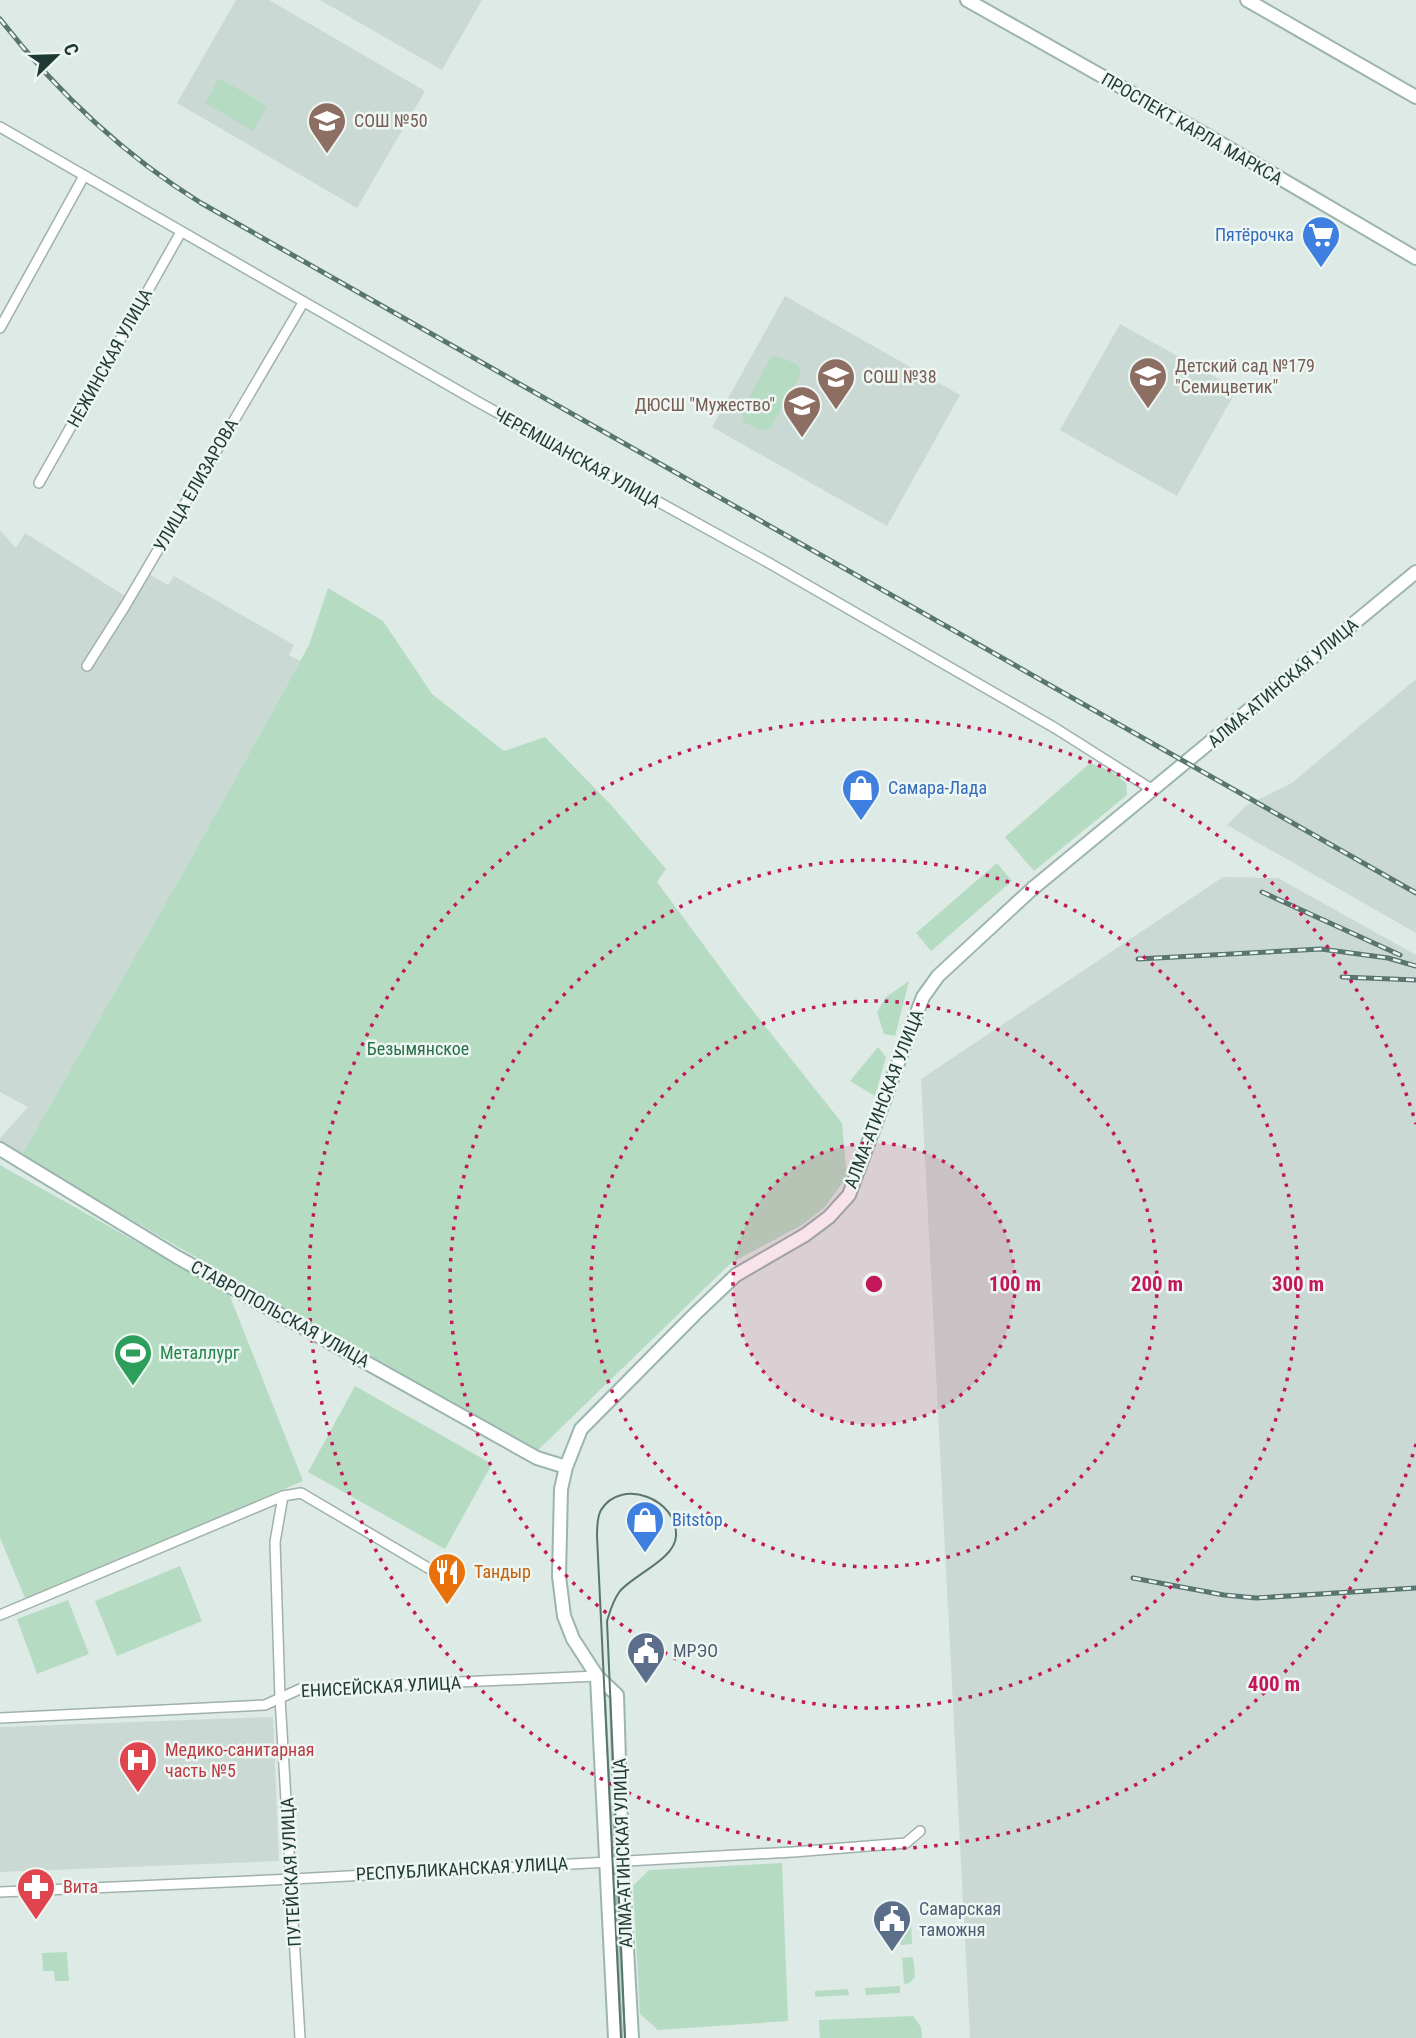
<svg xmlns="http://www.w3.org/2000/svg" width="1416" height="2038" viewBox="0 0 1416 2038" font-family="'Roboto Condensed',sans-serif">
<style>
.built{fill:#cbd9d4}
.green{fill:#b5dcc2}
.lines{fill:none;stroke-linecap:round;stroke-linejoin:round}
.street-casing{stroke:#a0b1ac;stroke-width:12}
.secondary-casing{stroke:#9cb5ae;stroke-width:16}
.street{stroke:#fff;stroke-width:9}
.secondary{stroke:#fff;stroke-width:12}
.tram{stroke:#59756f;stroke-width:2}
.rail-casing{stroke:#59756f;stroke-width:5}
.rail{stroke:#edf6f2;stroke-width:2.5;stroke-dasharray:8;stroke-linecap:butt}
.ring{fill:none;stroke:#c2185b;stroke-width:3.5;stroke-dasharray:3.5 7}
.labels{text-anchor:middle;stroke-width:5;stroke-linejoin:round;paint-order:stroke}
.education-label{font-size:18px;fill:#785e54;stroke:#edf6f2;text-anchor:start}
.street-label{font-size:18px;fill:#1f3934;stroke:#edf6f2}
.shop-label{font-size:18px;fill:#366cbe;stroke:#edf6f2;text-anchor:start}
.park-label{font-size:18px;fill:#287049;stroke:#edf6f2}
.leisure-label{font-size:18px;fill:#27864d;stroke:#edf6f2;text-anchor:start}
.food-label{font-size:18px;fill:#c56008;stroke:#edf6f2;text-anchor:start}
.service-label{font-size:18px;fill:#4e5e75;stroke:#edf6f2;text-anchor:start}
.health-label{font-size:18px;fill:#be3a42;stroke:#edf6f2;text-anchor:start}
.centre{fill:#c2185b;stroke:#edf6f2;stroke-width:3.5}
.ring-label{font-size:21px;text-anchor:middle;font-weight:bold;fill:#c2185b;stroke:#edf6f2;stroke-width:5;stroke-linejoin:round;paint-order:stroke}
</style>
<rect width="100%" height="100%" fill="#ddeae5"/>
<path class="built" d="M236 0H269L425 91 357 208 177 103Z
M320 0H482L442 70Z
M785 296 960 395 887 526 712 427Z
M1120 324 1237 389 1177 496 1060 430Z
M0 530 16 548 25 533 133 601 149 574 168 585 174 576 294 645 289 655 300 661 189 862 21 1156 0 1144V1138L28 1107 0 1092Z
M1416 679V933L1227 825 1247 805 1292 783Z
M1223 877 1278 878 1416 955V2038H970L921 1079Z
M273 1717 279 1861 0 1872V1727Z"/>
<path class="green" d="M219 78 267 106 253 131 205 103Z
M777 356 797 364 801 374 770 429 759 430 744 422 741 412 771 357Z
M328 588 383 621 432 694 504 751 545 737 612 806 666 869 657 882 742 997 842 1123 847 1177 824 1208 802 1225 731 1263 535 1453 21 1156 189 862 309 645Z
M1090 763 1112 772 1126 783 1127 795 1034 871 1005 837Z
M997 863 1012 881 931 951 916 933Z
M909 981 895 1036 884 1034 877 1012 886 997Z
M878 1047 886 1057 875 1096 850 1081Z
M0 1165 229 1294 303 1481 26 1600 0 1538Z
M355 1386 492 1464 445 1549 308 1472Z
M180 1566 202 1621 117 1656 95 1601Z
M68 1600 89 1654 37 1674 17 1619Z
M782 1863 788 2021 658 2030 640 2014 633 1886 649 1870Z
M900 1921 911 1924 912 1944 901 1945Z
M67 1952 69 1981H55L54 1971H43L42 1953Z
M913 1957 915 1977 909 1983 904 1984 902 1958Z
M900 1986V1993L866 1995 865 1988Z
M848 1989 849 1995 815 1997V1991Z
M913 2016 921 2027 922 2038H820L819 2020Z"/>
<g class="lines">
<defs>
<path id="street" d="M0 127 478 402 769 563 1055 728 1153 790
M0 328 84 176
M39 483 181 232
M87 666 125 606 303 303
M283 1496 275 1542 280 1698 300 2038
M0 1615 283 1496 301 1493 435 1572
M0 1718 265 1705 300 1689 597 1676
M0 1892 293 1879 793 1852 906 1843 920 1831"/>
<path id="secondary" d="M967 0 1208 136 1416 258
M1247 0 1416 97
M0 1149 177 1257 537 1458 566 1467
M597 1677 615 2038
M632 2038 622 1860 617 1695 597 1676 573 1639 564 1616 559 1576 561 1489 566 1467 581 1429 695 1314 736 1275 805 1235 829 1217 849 1195 908 1036 923 997 938 976 1032 889 1416 572"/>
</defs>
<use href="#street" class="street-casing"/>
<use href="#secondary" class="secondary-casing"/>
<use href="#street" class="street"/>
<use href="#secondary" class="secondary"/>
<path class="tram" d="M621 2038 597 1536C597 1528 597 1517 601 1510 621 1477 678 1499 676 1536 675 1559 635 1574 620 1591 613 1600 610 1611 607 1621L625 2038"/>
<defs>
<path id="rail" d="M0 19C57 92 122 154 201 203L1416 893
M1262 892 1400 955
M1138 959 1321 949 1388 958 1416 966
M1342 977 1416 980
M1133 1578 1224 1595 1256 1598 1416 1588"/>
</defs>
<use href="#rail" class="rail-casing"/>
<use href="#rail" class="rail"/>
</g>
<circle cx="874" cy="1284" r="141" fill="#c2185b" fill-opacity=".12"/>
<g class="ring">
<circle cx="874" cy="1284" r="141"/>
<circle cx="874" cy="1284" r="283"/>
<circle cx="874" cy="1284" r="424"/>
<path d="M1416 1444A565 565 0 1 1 1416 1124"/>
</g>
<defs>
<symbol id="school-pin" viewBox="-11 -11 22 30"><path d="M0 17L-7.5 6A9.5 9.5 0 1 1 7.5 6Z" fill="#8d6e63" stroke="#edf6f2"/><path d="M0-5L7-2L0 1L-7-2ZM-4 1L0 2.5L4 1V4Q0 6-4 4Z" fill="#fff"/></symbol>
<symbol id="supermarket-pin" viewBox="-11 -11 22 30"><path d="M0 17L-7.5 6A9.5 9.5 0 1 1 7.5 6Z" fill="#3f7fe0" stroke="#edf6f2"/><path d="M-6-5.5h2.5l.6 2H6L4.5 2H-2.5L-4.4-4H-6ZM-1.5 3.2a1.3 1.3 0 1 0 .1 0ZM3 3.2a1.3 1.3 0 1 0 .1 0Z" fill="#fff"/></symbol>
<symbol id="shop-pin" viewBox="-11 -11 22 30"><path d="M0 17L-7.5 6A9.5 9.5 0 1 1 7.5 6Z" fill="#3f7fe0" stroke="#edf6f2"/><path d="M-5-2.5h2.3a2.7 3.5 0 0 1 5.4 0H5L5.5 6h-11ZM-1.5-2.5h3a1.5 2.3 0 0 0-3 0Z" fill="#fff"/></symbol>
<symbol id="stadium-pin" viewBox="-11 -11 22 30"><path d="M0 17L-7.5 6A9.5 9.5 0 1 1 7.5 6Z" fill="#2e9e5b" stroke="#edf6f2"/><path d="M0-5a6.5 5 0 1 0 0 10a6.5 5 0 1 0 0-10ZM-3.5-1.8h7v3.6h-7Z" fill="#fff"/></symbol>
<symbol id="restaurant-pin" viewBox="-11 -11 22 30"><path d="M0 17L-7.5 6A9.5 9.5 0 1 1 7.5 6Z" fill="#e8710a" stroke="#edf6f2"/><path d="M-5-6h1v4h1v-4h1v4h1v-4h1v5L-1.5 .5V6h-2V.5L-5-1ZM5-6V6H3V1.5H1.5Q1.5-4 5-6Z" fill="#fff"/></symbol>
<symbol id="civic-pin" viewBox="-11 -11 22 30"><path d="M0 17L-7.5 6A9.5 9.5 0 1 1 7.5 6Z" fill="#5c6f8a" stroke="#edf6f2"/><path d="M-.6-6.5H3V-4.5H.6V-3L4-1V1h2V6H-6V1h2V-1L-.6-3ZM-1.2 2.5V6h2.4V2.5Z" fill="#fff"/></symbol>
<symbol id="hospital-pin" viewBox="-11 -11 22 30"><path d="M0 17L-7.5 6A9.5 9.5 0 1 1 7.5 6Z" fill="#e0444e" stroke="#edf6f2"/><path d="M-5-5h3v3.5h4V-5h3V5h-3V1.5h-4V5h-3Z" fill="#fff"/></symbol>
<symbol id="pharmacy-pin" viewBox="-11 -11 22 30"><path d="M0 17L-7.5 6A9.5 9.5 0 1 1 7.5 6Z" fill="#e0444e" stroke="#edf6f2"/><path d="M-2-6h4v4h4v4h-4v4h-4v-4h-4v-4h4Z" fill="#fff"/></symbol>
</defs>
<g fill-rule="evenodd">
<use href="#school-pin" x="305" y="99" width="44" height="60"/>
<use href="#supermarket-pin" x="1299" y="213" width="44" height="60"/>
<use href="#school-pin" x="1126" y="354" width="44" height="60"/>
<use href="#school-pin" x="814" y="355" width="44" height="60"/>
<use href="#school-pin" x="780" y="383" width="44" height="60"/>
<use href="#shop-pin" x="839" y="766" width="44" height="60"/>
<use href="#stadium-pin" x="111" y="1331" width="44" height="60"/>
<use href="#shop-pin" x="623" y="1498" width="44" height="60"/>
<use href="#restaurant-pin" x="425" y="1550" width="44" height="60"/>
<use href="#civic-pin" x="624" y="1629" width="44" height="60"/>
<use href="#hospital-pin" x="116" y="1738" width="44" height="60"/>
<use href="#pharmacy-pin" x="14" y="1865" width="44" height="60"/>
<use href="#civic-pin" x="870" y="1897" width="44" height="60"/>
</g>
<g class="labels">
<g class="education-label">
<text x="354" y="127">СОШ №50</text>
<text x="1175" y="372">Детский сад №179<tspan x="1175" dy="21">"Семицветик"</tspan></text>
<text x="863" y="383">СОШ №38</text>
<text x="775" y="411" text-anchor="end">ДЮСШ "Мужество"</text>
</g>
<g class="street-label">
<text transform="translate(1192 129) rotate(30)" y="6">ПРОСПЕКТ КАРЛА МАРКСА</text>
<text transform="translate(110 358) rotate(-61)" y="6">НЕЖИНСКАЯ УЛИЦА</text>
<text transform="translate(577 458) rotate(29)" y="6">ЧЕРЕМШАНСКАЯ УЛИЦА</text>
<text transform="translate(196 485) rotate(-60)" y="6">УЛИЦА ЕЛИЗАРОВА</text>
<text transform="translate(1283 683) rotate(-40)" y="6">АЛМА-АТИНСКАЯ УЛИЦА</text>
<text transform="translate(884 1099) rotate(-69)" y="6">АЛМА-АТИНСКАЯ УЛИЦА</text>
<text transform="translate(280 1314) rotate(29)" y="6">СТАВРОПОЛЬСКАЯ УЛИЦА</text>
<text transform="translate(381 1687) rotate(-3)" y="6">ЕНИСЕЙСКАЯ УЛИЦА</text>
<text transform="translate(623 1853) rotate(-92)" y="6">АЛМА-АТИНСКАЯ УЛИЦА</text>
<text transform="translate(462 1869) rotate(-3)" y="6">РЕСПУБЛИКАНСКАЯ УЛИЦА</text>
<text transform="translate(291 1872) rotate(-93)" y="6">ПУТЕЙСКАЯ УЛИЦА</text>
</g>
<g class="shop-label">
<text x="1294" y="241" text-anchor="end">Пятёрочка</text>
<text x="888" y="794">Самара-Лада</text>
<text x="672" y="1526">Bitstop</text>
</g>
<g class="park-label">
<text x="418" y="1055">Безымянское</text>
</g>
<g class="leisure-label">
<text x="160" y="1359">Металлург</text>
</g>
<g class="food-label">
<text x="474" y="1578">Тандыр</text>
</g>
<g class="service-label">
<text x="673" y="1657">МРЭО</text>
<text x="919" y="1915">Самарская<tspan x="919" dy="21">таможня</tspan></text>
</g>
<g class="health-label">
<text x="165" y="1756">Медико-санитарная<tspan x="165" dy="21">часть №5</tspan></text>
<text x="63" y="1893">Вита</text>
</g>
</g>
<circle cx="874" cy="1284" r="10" class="centre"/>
<g class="ring-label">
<text x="1015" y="1291">100 m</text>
<text x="1157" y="1291">200 m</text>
<text x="1298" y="1291">300 m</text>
<text x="1274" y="1691">400 m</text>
</g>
<g transform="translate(56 56) rotate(67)" stroke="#edf6f2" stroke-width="5" paint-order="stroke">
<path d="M0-5L12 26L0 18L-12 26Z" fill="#1f3934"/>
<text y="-10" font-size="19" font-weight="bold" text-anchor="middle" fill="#1f3934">С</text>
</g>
</svg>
